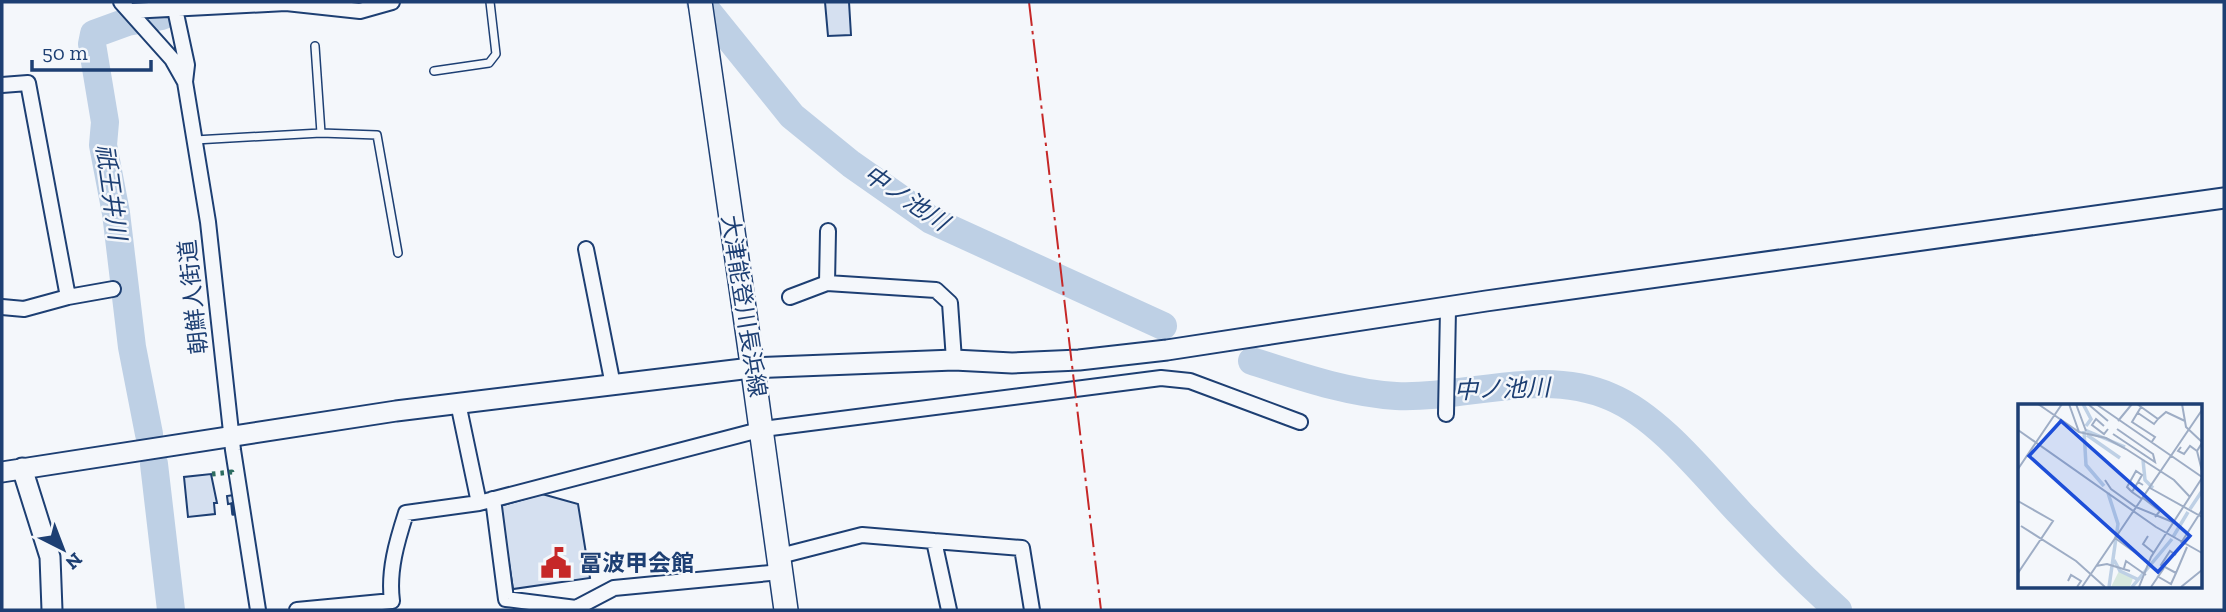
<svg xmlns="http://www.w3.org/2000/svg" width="2226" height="612" viewBox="0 0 2226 612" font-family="'Zilla Slab','Noto Sans JP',serif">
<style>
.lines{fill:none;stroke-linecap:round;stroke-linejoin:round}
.river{stroke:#bed0e5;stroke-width:28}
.building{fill:#d5e0f0;stroke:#1d3f73;stroke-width:2}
.lane-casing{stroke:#1d3f73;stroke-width:10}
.street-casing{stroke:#1d3f73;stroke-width:18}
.secondary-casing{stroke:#1d3f73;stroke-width:23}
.primary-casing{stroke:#1d3f73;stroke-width:26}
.lane{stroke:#f4f7fb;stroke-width:7}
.street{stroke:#f4f7fb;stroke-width:14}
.secondary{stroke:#f4f7fb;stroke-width:19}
.primary{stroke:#f4f7fb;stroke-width:23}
.hedge{stroke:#2c6c60;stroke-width:5;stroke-dasharray:3.5 5;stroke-linecap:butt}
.wall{stroke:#1d3f73;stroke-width:3.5}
.power{stroke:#c62828;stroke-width:2;stroke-dasharray:24 5 3.5 5;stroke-linecap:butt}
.labels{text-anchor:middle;stroke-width:5;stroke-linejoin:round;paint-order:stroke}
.street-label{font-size:23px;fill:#1d3f73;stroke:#f4f7fb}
.poi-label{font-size:23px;font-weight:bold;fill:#1d3f73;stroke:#f4f7fb;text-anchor:start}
.water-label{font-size:24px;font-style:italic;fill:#1d3f73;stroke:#f4f7fb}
.inset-river{fill:none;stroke:#bed0e5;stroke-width:3.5}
.inset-road{fill:none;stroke:#9eadc5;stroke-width:2}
.view{fill:#1d4ed8;fill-opacity:0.15;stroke:#1d4ed8;stroke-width:3.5}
.inset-edge{fill:none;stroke:#1d3f73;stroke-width:3.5}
</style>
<rect width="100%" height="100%" fill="#f4f7fb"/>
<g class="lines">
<path class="river" d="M700 2 792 116 851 164 931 220 1163 326
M1252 361C1299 376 1347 393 1396 396 1467 399 1542 367 1611 397 1659 417 1705 476 1740 513 1772 547 1804 579 1838 610
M149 434 132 347 116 213 103 145 105 122 92 44 94 34 127 22 162 16 163 2
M154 464 171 610"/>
</g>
<path class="building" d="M825 2H849L851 35 828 36Z
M211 474 217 503H214L215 514 188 517 184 477Z
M542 494 578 504 590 578 513 589 500 506Z
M234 495 235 503 228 504 227 496Z"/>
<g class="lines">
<defs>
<path id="lane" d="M315 46 321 133
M434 71 489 63 496 54 490 2
M195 140 321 133 377 135 398 253"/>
<path id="street" d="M121 2 172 59 185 82 208 222 233 450 258 610
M175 9 187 65 185 82
M130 11 286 3 360 11 392 2
M2 85 28 83 68 297 24 309 2 307
M586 249 613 385
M827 283 828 231
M68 297 113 289
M790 297 827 283 936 290 950 303 954 360
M458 403 479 503
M1446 414 1448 309
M493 499 506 599 576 608 614 588 781 572
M934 541 1022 548 1032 610
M780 556 862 535 934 541 949 610
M297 610 392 601C388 571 397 541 406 513L479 503 763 429 1161 378 1190 381 1300 422"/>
<path id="secondary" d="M22 468 50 557 52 610
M2 472 396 411 751 368 954 360 1012 363 1079 360 1167 350 1486 301 2224 198"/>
<path id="primary" d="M700 2C729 205 759 407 786 610"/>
</defs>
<use href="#lane" class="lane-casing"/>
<use href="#street" class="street-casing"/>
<use href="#secondary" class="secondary-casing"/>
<use href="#primary" class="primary-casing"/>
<use href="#lane" class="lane"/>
<use href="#street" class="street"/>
<use href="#secondary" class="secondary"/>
<use href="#primary" class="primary"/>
<path class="hedge" d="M212 474 232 472 233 476"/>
<path class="wall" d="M232 504 233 514"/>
<path class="power" d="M1029 2 1101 610"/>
</g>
<defs>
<symbol id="civic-bare" viewBox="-9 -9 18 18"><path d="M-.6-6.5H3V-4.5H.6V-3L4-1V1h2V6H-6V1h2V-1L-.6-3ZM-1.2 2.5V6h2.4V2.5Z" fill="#c62828" stroke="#f4f7fb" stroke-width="2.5" paint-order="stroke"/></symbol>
</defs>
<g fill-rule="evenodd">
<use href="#civic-bare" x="534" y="541" width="44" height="44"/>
</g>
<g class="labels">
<g class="street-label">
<text transform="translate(193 297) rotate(-96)" y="8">朝鮮人街道</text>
<text transform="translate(744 306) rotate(81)" y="8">大津能登川長浜線</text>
</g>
<g class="poi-label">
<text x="579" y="571">冨波甲会館</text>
</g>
<g class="water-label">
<text transform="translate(111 192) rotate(82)" y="8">祇王井川</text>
<text transform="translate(906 198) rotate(34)" y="8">中ノ池川</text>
<text transform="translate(1502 389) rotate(-2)" y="8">中ノ池川</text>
</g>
</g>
<g transform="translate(2018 404)">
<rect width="184" height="184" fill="#f4f7fb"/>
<path d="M101 167 115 174 112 183H93Z" fill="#d7e8df"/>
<path class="inset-river" d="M65 0 73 15 68 22M67 26 107 43M66 27 68 61 86 82M69 31 102 54M125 56 127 76 135 84M90 89 100 120 91 183M172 105 184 87M155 133 170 108M96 156 102 167 119 175M114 183 154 135"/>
<path class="inset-road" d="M20 0 61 28 88 34 108 45 156 76 172 93M51 0 61 28M58 0 68 27M70 0 90 17M78 0 184 73M119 0 140 15 148 8 167 17M164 0 168 23 184 38M123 3 114 18 137 33 133 39M120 9 136 20 140 15M100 17 114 0M86 22 78 15 74 21 86 30 90 25M0 26 138 123 184 149M95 30 137 58 135 50 99 25M184 39 179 47 184 67M163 43 160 47 166 50 172 42 179 47M0 65 44 0M87 76 93 85 118 103 157 119M132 84 184 113M114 88 109 83 118 67 124 71 120 78M125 94 142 107 137 113M124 95 114 88 120 78 125 81M0 97 35 117 0 169M3 122 58 157 87 183M130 132 125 140 136 149M97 134 133 160M163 139 184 106M158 151 152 147 143 161 158 169 169 143M78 162 89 160 112 167M106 164 108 157 128 171M139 172 153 180 158 169M50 177 53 171 63 177 59 183M64 183 184 6M121 183 133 153 184 74M133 183 146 164M163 183 184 166"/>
<path class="view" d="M43 17 172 132 140 168 11 52Z"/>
<rect width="184" height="184" class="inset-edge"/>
</g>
<rect width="2226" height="612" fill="none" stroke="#1d3f73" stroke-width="7"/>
<g transform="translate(63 549) rotate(138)" stroke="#f4f7fb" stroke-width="5" paint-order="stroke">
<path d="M0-5L12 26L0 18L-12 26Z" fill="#1d3f73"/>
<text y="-10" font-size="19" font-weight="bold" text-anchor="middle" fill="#1d3f73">N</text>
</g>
<path d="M32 60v10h119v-10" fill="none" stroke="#1d3f73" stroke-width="3.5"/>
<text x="42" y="60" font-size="21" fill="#1d3f73" stroke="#f4f7fb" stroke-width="5" paint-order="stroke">50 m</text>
</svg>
